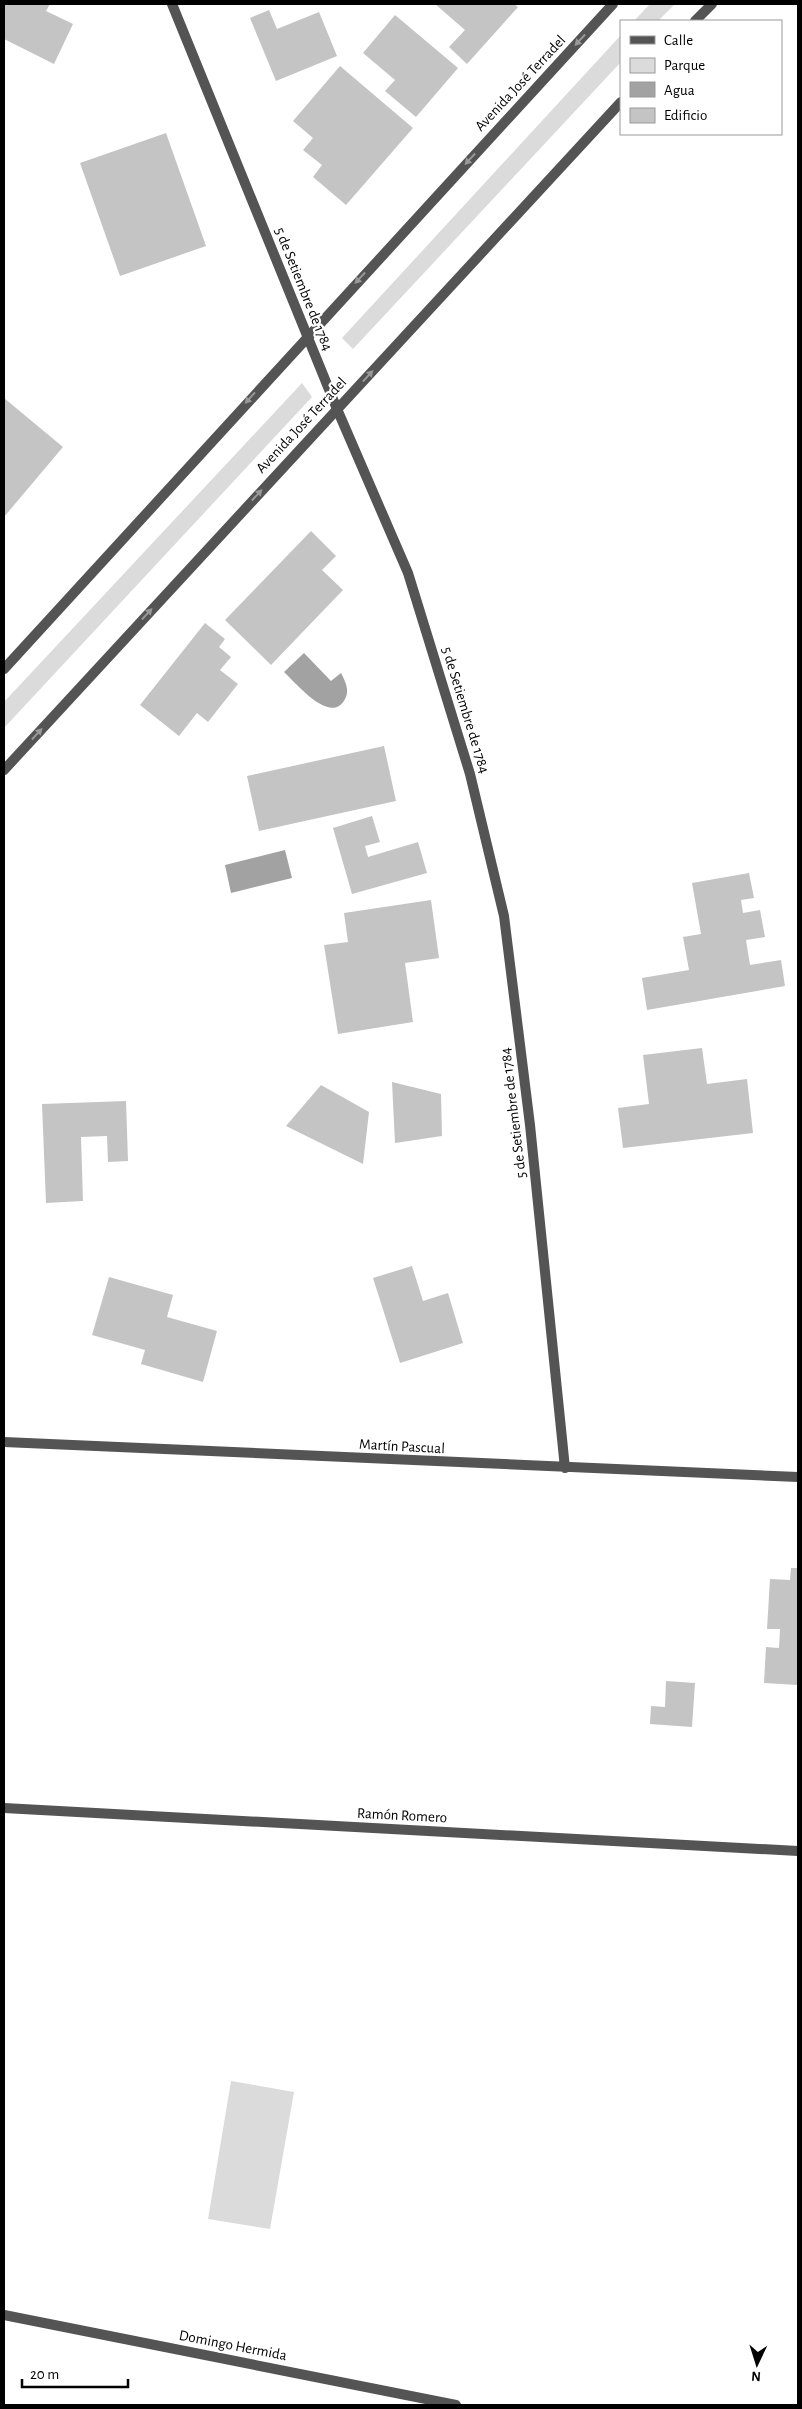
<svg xmlns="http://www.w3.org/2000/svg" width="802" height="2409" viewBox="0 0 802 2409" font-family="'Alegreya Sans',sans-serif">
<style>
.green{fill:#dbdbdb}
.water{fill:#a2a2a2}
.building{fill:#c4c4c4}
.lines{fill:none;stroke-linecap:round;stroke-linejoin:round}
.minor{stroke:#545454;stroke-width:10}
.tertiary{stroke:#545454;stroke-width:10}
.oneway{fill:#989898}
.labels{text-anchor:middle;stroke-width:4.5;stroke-linejoin:round;paint-order:stroke}
.street-label{font-size:15px;fill:#000;stroke:#fff}
</style>
<rect width="100%" height="100%" fill="#fff"/>
<path class="green" d="M650 4H675L658 21H634Z
M621 35V62L353 349 342 338Z
M302 383 312 397 4 728V702Z
M231 2081 294 2092 270 2229 208 2219Z"/>
<path class="water" d="M304 653 331 681 341 673C345 681 350 690 345 699 331 726 296 683 284 672Z
M285 850 292 878 231 893 225 865Z"/>
<path class="building" d="M4 4H50L46 11 73 24 54 64 4 39Z
M435 4H514L518 7 467 64 449 47 465 30Z
M269 10 277 29 319 12 337 56 276 81 250 18Z
M395 15 458 68 416 117 385 91 395 80 363 53Z
M340 66 413 128 346 205 313 177 322 165 303 150 313 138 293 121Z
M166 133 206 246 120 276 80 163Z
M4 398 63 447 4 517Z
M311 531 336 556 322 570 343 590 271 665 225 620Z
M205 623 225 639 219 647 231 657 220 670 238 684 208 722 197 713 179 736 140 705Z
M384 746 396 801 259 831 247 776Z
M372 816 380 842 365 846 368 857 418 842 427 873 352 894 333 828Z
M749 873 754 898 741 900 743 913 760 910 765 937 746 940 750 965 781 960 785 986 647 1010 642 978 689 970 683 937 701 934 692 883Z
M431 900 439 958 405 963 413 1022 338 1034 324 945 348 942 344 913Z
M702 1048 707 1084 747 1079 753 1133 623 1148 618 1108 649 1104 643 1055Z
M392 1082 441 1094 442 1136 395 1143Z
M321 1085 369 1112 363 1164 286 1126Z
M126 1101 128 1161 108 1162 107 1136 81 1137 83 1201 46 1203 42 1104Z
M412 1266 423 1301 448 1293 463 1343 400 1363 373 1278Z
M109 1277 173 1295 167 1317 217 1331 203 1382 141 1364 145 1350 92 1335Z
M791 1568H798V1685L764 1683 766 1647 779 1648 780 1629H767L770 1579 790 1580Z
M666 1681 695 1683 692 1727 650 1724 651 1706 665 1707Z"/>
<g class="lines">
<path class="minor" d="M172 4 337 409 408 573 470 774 504 916 530 1125 565 1468
M4 1442 798 1477
M4 1808 798 1851
M4 2315 456 2405"/>
<path class="tertiary" d="M695 21 712 4
M4 669 613 4
M4 770 621 102"/>
</g>
<defs><path id="oneway-solid" d="M-6-.8H1V-3.2L6.5 0L1 3.2V.8H-6Z" transform="scale(1.25)"/></defs>
<g class="oneway">
<use href="#oneway-solid" transform="translate(580 40) rotate(133)"/>
<use href="#oneway-solid" transform="translate(470 159) rotate(133)"/>
<use href="#oneway-solid" transform="translate(360 278) rotate(133)"/>
<use href="#oneway-solid" transform="translate(368 376) rotate(-47)"/>
<use href="#oneway-solid" transform="translate(250 398) rotate(132)"/>
<use href="#oneway-solid" transform="translate(257 495) rotate(-47)"/>
<use href="#oneway-solid" transform="translate(147 614) rotate(-47)"/>
<use href="#oneway-solid" transform="translate(37 734) rotate(-47)"/>
</g>
<g class="labels">
<g class="street-label">
<text transform="translate(520 83) rotate(-47)" y="5">Avenida José Terradel</text>
<text transform="translate(304 289) rotate(68)" y="5">5 de Setiembre de 1784</text>
<text transform="translate(301 425) rotate(-47)" y="5">Avenida José Terradel</text>
<text transform="translate(466 710) rotate(73)" y="5">5 de Setiembre de 1784</text>
<text transform="translate(513 1113) rotate(-97)" y="5">5 de Setiembre de 1784</text>
<text transform="translate(402 1446) rotate(3)" y="5">Martín Pascual</text>
<text transform="translate(402 1815) rotate(3)" y="5">Ramón Romero</text>
<text transform="translate(233 2345) rotate(11)" y="5">Domingo Hermida</text>
</g>
</g>
<rect width="802" height="2409" fill="none" stroke="#000000" stroke-width="10"/>
<rect x="620" y="20" width="162" height="115" fill="#ffffff" stroke="#999999"/>
<rect x="630" y="36" width="25" height="8" fill="#545454" stroke="#999999"/>
<text x="664" y="45" font-size="15" fill="#000000">Calle</text>
<rect x="630" y="58" width="25" height="15" fill="#dbdbdb" stroke="#999999"/>
<text x="664" y="70" font-size="15" fill="#000000">Parque</text>
<rect x="630" y="82" width="25" height="15" fill="#a2a2a2" stroke="#999999"/>
<text x="664" y="95" font-size="15" fill="#000000">Agua</text>
<rect x="630" y="108" width="25" height="15" fill="#c4c4c4" stroke="#999999"/>
<text x="664" y="120" font-size="15" fill="#000000">Edificio</text>
<g transform="translate(757 2364) rotate(184)" stroke="#ffffff" stroke-width="4" paint-order="stroke">
<path d="M0-4L9 19L0 12L-9 19Z" fill="#000000"/>
<text y="-8" font-size="14" font-weight="bold" text-anchor="middle" fill="#000000">N</text>
</g>
<path d="M22 2379v8h106v-8" fill="none" stroke="#000000" stroke-width="2.5"/>
<text x="30" y="2379" font-size="15" fill="#000000" stroke="#ffffff" stroke-width="4" paint-order="stroke">20 m</text>
</svg>
